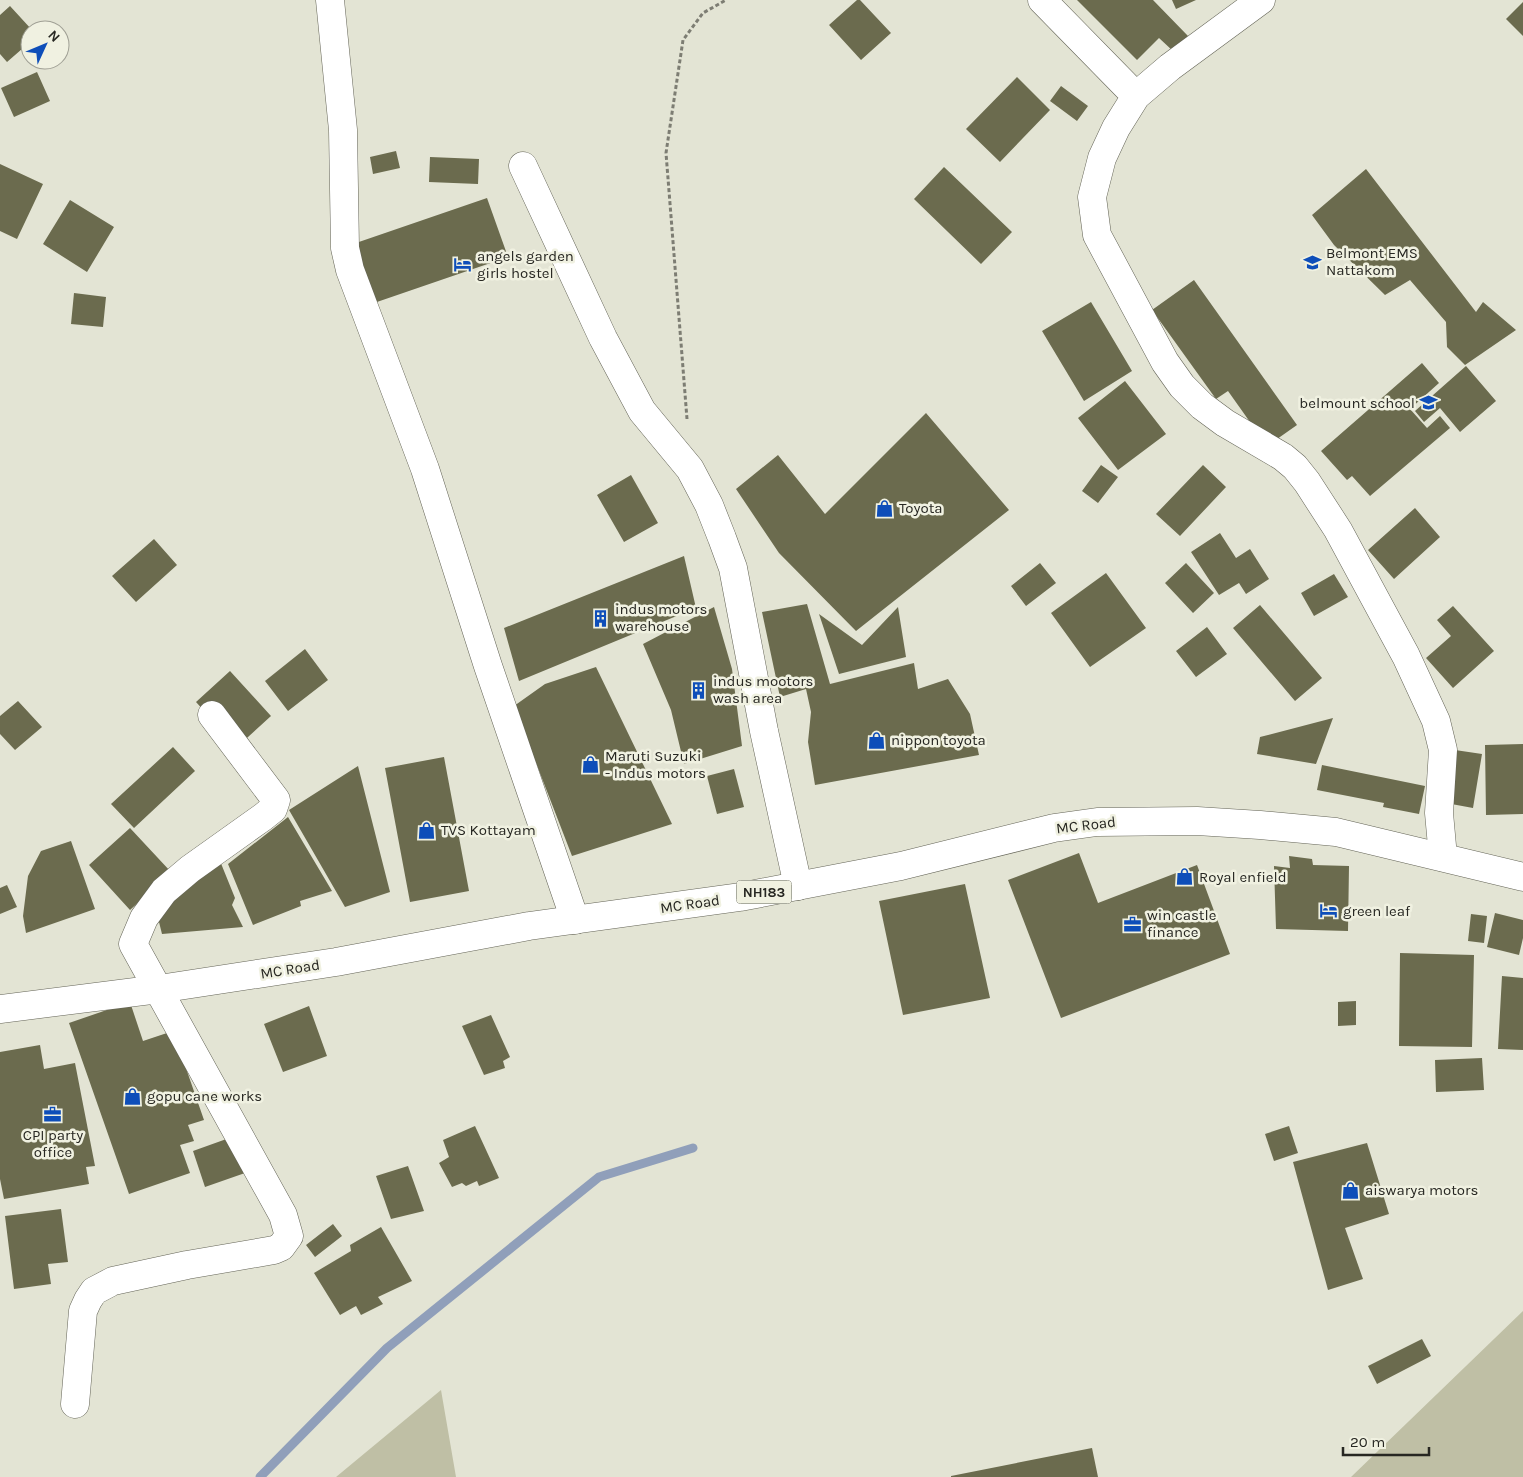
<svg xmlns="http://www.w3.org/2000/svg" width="1523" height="1477" viewBox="0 0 1523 1477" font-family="Karla,sans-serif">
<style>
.green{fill:#bfbfa5}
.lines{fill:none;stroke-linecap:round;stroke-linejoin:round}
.stream{stroke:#909fba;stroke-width:9}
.building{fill:#6b6b4e}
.street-casing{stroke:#646457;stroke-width:29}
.highway-casing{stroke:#646457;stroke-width:29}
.path{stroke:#7d7d73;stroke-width:3;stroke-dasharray:4 2.5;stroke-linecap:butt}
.street{stroke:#fff;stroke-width:28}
.highway{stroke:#fff;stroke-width:28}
.labels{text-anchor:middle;stroke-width:5;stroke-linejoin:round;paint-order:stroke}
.shield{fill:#f0f1e1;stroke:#63645b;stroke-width:1}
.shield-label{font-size:14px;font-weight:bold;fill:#272722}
.poi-label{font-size:15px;fill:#272722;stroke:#f0f1e1;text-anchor:start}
.street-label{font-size:15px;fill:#272722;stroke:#f0f1e1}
</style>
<rect width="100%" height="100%" fill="#e3e4d4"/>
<path class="green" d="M1523 1311V1477H1351Z
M441 1390 456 1477H336Z"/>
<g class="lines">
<path class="stream" d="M260 1477 387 1348 599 1177 693 1148"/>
</g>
<path class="building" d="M857 0H860L891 33 861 60 829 25Z
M1077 0H1153L1188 36 1173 51 1159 38 1137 60Z
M1172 0H1196L1176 9Z
M1523 2V36L1506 19Z
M10 6 32 30H30V42L7 62 0 54V15Z
M37 72 50 101 14 117 1 88Z
M1017 77 1050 110 1000 162 966 129Z
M1061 86 1088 106 1077 121 1050 101Z
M396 151 400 168 373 174 370 157Z
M430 157 479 159 478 184 429 182Z
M0 164 43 184 17 239 0 231Z
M944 167 1012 232 981 264 914 199Z
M1366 169 1476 312 1483 302 1516 330 1465 365 1447 347 1446 322 1410 280 1385 295 1334 245 1312 215Z
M487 198 508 257 374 303 353 244Z
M70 200 114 227 87 272 43 244Z
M1194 280 1297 425 1267 446 1228 391 1216 399 1152 310Z
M74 293 106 297 103 327 71 324Z
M1091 302 1132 371 1084 401 1042 331Z
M1422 363 1439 383 1410 409 1427 428 1440 416 1450 428 1370 496 1352 476 1347 480 1321 451Z
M1466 366 1496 401 1460 432 1440 408 1424 422 1415 411Z
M1125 381 1166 434 1118 470 1078 418Z
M926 413 1009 510 856 631 779 553 736 489 778 455 825 514Z
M1101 465 1118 477 1098 503 1082 491Z
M1203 465 1226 487 1180 536 1156 514Z
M631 475 658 523 624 542 597 495Z
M1415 508 1440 537 1394 579 1368 550Z
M1220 533 1236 558 1250 549 1269 579 1246 594 1239 583 1219 595 1191 552Z
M154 539 177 565 136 602 112 576Z
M684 556 696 608 519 681 504 628Z
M1040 563 1056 583 1026 606 1011 586Z
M1186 563 1214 593 1193 613 1165 583Z
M1106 573 1146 628 1090 667 1051 613Z
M1334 574 1348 597 1314 616 1301 593Z
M807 604 830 684 914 663 918 689 948 679 970 714 979 755 815 785 808 742 811 712 806 689 780 697 762 612Z
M1260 605 1322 678 1295 701 1233 628Z
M1453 606 1494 651 1453 688 1426 658 1451 636 1437 620Z
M714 607 732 669 742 746 684 764 671 710 643 644Z
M898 607 906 657 839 674 819 614 862 645Z
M1207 627 1227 654 1196 677 1176 651Z
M305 649 328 680 288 711 265 681Z
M596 667 672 824 572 856 514 706 545 684Z
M230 671 271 716 237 747 196 702Z
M18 701 42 727 15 750 0 734V716Z
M1333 718 1316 764 1257 754 1260 737Z
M1523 744V814L1486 815 1485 745Z
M173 747 195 771 134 828 111 804Z
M1455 750 1482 754 1473 808 1446 803Z
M444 757 469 891 410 902 385 768Z
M1322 765 1425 786 1419 814 1383 807 1384 803 1317 790Z
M358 766 390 892 345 907 289 810Z
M734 769 744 807 717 814 707 776Z
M288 817 332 891 300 901 301 906 253 925 228 864Z
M130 828 171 872 130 910 89 865Z
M71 841 95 909 26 933 23 916 28 876 41 851Z
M1079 853 1098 903 1197 865 1230 954 1061 1018 1008 880Z
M1289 856 1312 859 1313 865 1349 866 1348 931 1276 929 1274 866 1290 868Z
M220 861 235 898 232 905 243 927 162 934 158 918 159 902Z
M965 884 990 998 903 1015 879 901Z
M7 885 17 907 0 914V888Z
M1495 913 1523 920V938L1519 955 1487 947Z
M1471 914 1487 916 1484 943 1468 941Z
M1400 953 1474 955 1472 1047 1399 1046Z
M1502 976 1523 978V1050L1498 1049Z
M1356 1001V1025L1338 1026V1002Z
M130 1002 143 1041 173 1031 204 1120 188 1125 194 1141 180 1145 190 1173 129 1194 69 1023Z
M309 1006 327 1056 283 1072 264 1024Z
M491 1015 510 1057 503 1061 505 1068 484 1075 462 1026Z
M40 1045 44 1069 75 1063 95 1166 86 1167 89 1184 4 1199 0 1179V1052Z
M1482 1058 1484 1090 1436 1092 1435 1060Z
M475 1126 499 1178 479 1186 477 1181 466 1186 462 1183 452 1187 439 1163 449 1157 443 1140Z
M1289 1126 1298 1153 1274 1161 1265 1134Z
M232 1137 245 1173 205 1187 193 1151Z
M1367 1143 1389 1214 1345 1228 1363 1279 1328 1290 1293 1162Z
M408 1166 424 1211 391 1219 376 1176Z
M61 1209 68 1262 48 1264 51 1284 14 1289 5 1216Z
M333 1224 342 1236 315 1257 306 1245Z
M381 1227 412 1281 378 1297 383 1304 361 1315 356 1306 340 1315 314 1273 351 1251 350 1245Z
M1422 1339 1431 1356 1377 1384 1368 1366Z
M1092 1448 1098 1477H951V1476Z"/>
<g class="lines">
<defs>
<path id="street" d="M330 0 343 130 345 248 350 270 425 469 488 666 575 920
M1042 0 1136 96
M1261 0 1170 67 1136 96 1116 128 1102 158 1092 197 1097 235 1165 362 1182 386 1202 406 1225 423 1283 457 1295 467 1307 482 1338 530 1406 656 1436 721 1443 750 1439 813 1443 857
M523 166 603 338 642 411 690 469 709 505 722 538 733 568 764 731 798 886
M75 1404 83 1311 88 1300 94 1291 113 1281 187 1265 274 1250 281 1247 289 1236 283 1215 133 944 144 918 164 891 190 869 263 817 273 809 276 800 212 715"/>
<path id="highway" d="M0 1009 159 989 336 962 529 926 740 897 901 866 1054 828 1097 822 1197 821 1260 825 1336 832 1523 877"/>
</defs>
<use href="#street" class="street-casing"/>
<use href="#highway" class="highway-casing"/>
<path class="path" d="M687 419 666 153 683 40 703 13 726 0"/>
<use href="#street" class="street"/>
<use href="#highway" class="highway"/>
</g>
<defs>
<symbol id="school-bare" viewBox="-9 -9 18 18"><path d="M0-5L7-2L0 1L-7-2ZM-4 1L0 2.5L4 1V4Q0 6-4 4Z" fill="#0e4eb9" stroke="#f0f1e1" stroke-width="2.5" paint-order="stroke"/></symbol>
<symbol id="hotel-bare" viewBox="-9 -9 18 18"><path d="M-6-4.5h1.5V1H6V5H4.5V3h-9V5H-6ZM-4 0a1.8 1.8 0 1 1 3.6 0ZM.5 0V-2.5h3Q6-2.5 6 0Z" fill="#0e4eb9" stroke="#f0f1e1" stroke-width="2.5" paint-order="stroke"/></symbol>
<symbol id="shop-bare" viewBox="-9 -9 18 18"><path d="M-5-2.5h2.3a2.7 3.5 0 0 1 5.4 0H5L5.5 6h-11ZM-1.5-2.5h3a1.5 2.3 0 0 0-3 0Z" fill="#0e4eb9" stroke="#f0f1e1" stroke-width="2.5" paint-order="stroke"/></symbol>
<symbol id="building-bare" viewBox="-9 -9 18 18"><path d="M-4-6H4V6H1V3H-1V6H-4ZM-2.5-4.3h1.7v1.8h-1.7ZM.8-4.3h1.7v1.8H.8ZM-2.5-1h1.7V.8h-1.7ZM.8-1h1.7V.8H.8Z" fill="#0e4eb9" stroke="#f0f1e1" stroke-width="2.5" paint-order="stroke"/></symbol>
<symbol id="office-bare" viewBox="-9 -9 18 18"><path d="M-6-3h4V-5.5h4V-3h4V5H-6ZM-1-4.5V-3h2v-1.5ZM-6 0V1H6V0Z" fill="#0e4eb9" stroke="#f0f1e1" stroke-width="2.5" paint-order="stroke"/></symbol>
</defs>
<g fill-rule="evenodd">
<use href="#school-bare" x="1300" y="250" width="25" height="25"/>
<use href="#hotel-bare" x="450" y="252" width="25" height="25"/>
<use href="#school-bare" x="1416" y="390" width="25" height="25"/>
<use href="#shop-bare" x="872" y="496" width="25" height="25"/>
<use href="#building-bare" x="588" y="606" width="25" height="25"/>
<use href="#building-bare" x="686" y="678" width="25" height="25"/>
<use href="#shop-bare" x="864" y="728" width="25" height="25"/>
<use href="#shop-bare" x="578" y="752" width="25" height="25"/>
<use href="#shop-bare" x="414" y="818" width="25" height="25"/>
<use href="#shop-bare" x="1172" y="864" width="25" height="25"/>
<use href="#hotel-bare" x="1316" y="898" width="25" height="25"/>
<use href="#office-bare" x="1120" y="912" width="25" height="25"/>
<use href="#shop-bare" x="120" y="1084" width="25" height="25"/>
<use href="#office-bare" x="40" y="1102" width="25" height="25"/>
<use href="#shop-bare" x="1338" y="1178" width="25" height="25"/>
</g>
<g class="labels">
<rect class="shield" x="736.5" y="880.5" width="55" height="23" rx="4"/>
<g class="shield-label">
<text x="764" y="897">NH183</text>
</g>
<g class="poi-label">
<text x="1326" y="258">Belmont EMS<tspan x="1326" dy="17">Nattakom</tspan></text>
<text x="477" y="261">angels garden<tspan x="477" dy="17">girls hostel</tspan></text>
<text x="1415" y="408" text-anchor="end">belmount school</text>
<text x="899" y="513">Toyota</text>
<text x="615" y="614">indus motors<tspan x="615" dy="17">warehouse</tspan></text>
<text x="713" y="686">indus mootors<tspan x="713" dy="17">wash area</tspan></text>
<text x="891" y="745">nippon toyota</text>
<text x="605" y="761">Maruti Suzuki<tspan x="605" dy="17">- Indus motors</tspan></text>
<text x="441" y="835">TVS Kottayam</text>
<text x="1199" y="882">Royal enfield</text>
<text x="1343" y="916">green leaf</text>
<text x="1147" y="920">win castle<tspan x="1147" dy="17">finance</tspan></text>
<text x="147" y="1101">gopu cane works</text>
<text x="53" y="1140" text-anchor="middle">CPI party<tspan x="53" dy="17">office</tspan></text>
<text x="1365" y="1195">aiswarya motors</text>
</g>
<g class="street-label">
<text transform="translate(1086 825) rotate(-7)" y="5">MC Road</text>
<text transform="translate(690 904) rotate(-8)" y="5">MC Road</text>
<text transform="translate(290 969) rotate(-9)" y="5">MC Road</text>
</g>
</g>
<g transform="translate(45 45) rotate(46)"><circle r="24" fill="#f0f1e1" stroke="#a0a095"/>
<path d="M0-4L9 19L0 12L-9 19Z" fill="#0e4eb9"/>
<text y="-8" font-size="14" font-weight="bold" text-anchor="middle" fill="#272722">N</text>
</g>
<path d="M1343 1447v8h86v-8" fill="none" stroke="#272722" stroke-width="2.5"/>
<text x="1350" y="1447" font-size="15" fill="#272722" stroke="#f0f1e1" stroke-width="4" paint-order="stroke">20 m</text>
</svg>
